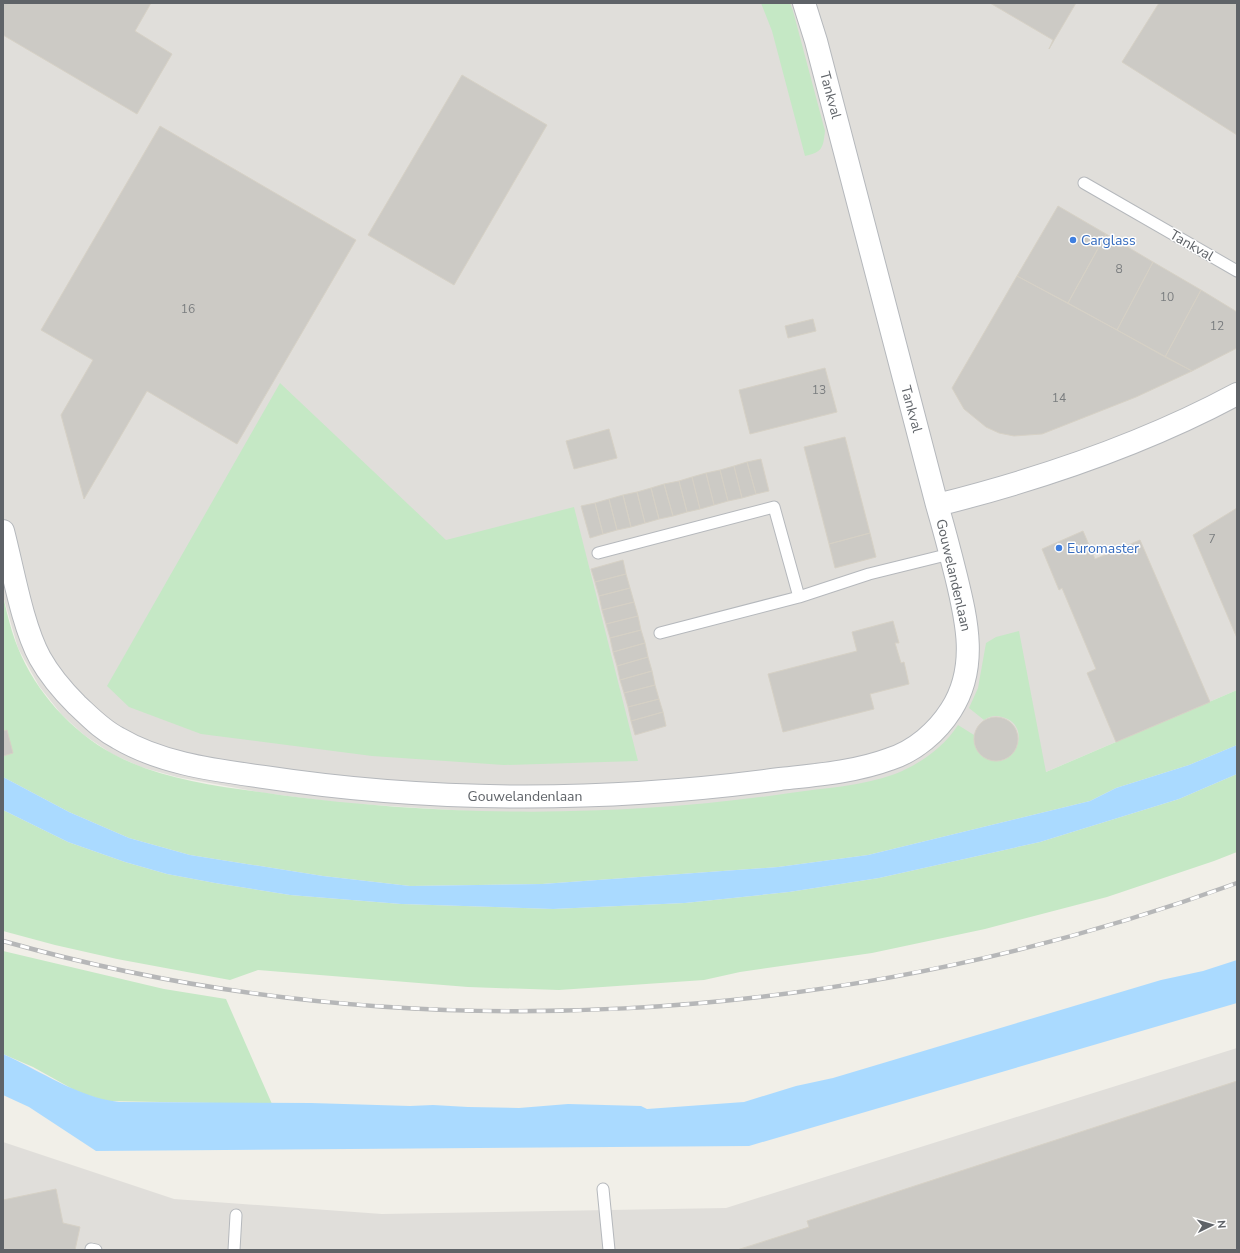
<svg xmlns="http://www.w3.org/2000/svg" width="1240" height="1253" viewBox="0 0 1240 1253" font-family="'Nunito Sans',sans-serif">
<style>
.industrial{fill:#e0deda}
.green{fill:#c5e8c5}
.water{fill:#aadaff}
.building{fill:#cccac5;stroke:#d6d1c6}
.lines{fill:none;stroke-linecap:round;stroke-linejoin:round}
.service-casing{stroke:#b5b8bc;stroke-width:13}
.minor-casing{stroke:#b5b8bc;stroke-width:24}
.service{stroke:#fff;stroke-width:11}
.minor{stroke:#fff;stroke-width:22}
.rail-casing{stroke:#b6b7b8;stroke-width:4.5}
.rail{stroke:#fff;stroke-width:3;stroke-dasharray:9;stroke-linecap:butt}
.shop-dot{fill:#3f7fe0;stroke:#fff;stroke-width:1.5}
.labels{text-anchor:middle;stroke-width:3;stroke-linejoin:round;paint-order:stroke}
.number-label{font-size:12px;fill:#7a7d7f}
.street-label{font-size:14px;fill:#5f6368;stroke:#fff}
.shop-label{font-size:14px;fill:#366cbe;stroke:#fff;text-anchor:start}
</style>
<rect width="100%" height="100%" fill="#f1efe8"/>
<path class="industrial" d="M3 3H1237V690L1046 772 687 806 626 810 554 812H483L342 803 264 793 177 777 141 767 112 754 84 735 62 715 39 686 18 648 3 596Z
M1237 1048V1250H3V1142L174 1199 382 1214 726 1208Z"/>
<path class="green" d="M761 3H790L793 11 825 131C823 149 822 152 805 156L772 31Z
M280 383 446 540 574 507 638 761 504 765 372 756 201 734 129 707 107 686Z
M3 596C7 613 11 631 18 648 36 692 71 731 113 754 163 781 225 787 280 795 449 817 620 818 790 793 824 788 863 786 895 774 920 764 944 747 958 725L974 735C973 744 976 752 984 757 1014 776 1035 725 1002 717 995 715 990 716 984 720L969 708 978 688 986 643 996 637 1019 631 1046 772 1237 690V745L1189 765 1116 788 1090 801 868 855 778 867 542 884 410 886 323 876 190 855 129 838 69 812 3 777Z
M1237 774V852L1214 861 1107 897 985 929 872 953 740 972 704 980 559 990 468 987 258 970 230 980 117 959 55 945 3 931V810L68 842 125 862 167 874 215 883 290 895 401 904 553 909 685 903 789 892 879 878 1040 842 1179 799Z
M3 951 164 989 226 999 272 1104 106 1101 78 1092 33 1067 3 1054Z"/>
<path class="water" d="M1237 745V774L1179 799 1040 842 879 878 789 892 685 903 553 909 401 904 290 895 215 883 167 874 125 862 68 842 3 810V777L69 812 129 838 190 855 323 876 410 886 542 884 778 867 868 855 1090 801 1116 788 1189 765Z
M1237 960V1003L749 1146 96 1151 29 1107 3 1095V1054C41 1071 77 1097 119 1102L311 1103 410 1106 433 1105 468 1107 519 1108 568 1104 641 1106 647 1109 744 1102 796 1086 833 1078 1161 980 1203 971Z"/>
<path class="building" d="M3 3H151L135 31 172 54 137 114 3 35Z
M990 3H1076L1049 49 1053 40Z
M1159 3H1237V135L1122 62Z
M462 75 547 125 454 285 368 235Z
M160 126 356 240 237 444 147 391 84 499 61 415 93 360 41 330Z
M1058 206 1106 234 1068 303 1017 276Z
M1106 234 1153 262 1117 330 1068 303Z
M1153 262 1201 290 1165 357 1117 330Z
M1017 276 1117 330 1192 371 1136 397 1042 434 1014 436 999 433 986 427 964 409 952 388Z
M1201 290 1237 312V348L1192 371 1165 357Z
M813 319 816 331 788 338 785 326Z
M825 368 837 412 750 434 739 390Z
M609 429 617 458 574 469 566 441Z
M845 437 870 533 829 544 804 447Z
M761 459 769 491 756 494 747 462Z
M747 462 756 494 742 498 734 466Z
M734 466 742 498 728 501 720 470Z
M720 470 728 501 714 505 706 473Z
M706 473 714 505 700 509 692 477Z
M692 477 700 509 687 512 679 481Z
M679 481 687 512 673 516 664 484Z
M664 484 673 516 659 519 651 488Z
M651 488 659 519 645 523 637 492Z
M637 492 645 523 631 527 623 495Z
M623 495 631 527 617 530 609 499Z
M609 499 617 530 603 534 595 503Z
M595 503 603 534 590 538 581 506Z
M1237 508V638L1193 535Z
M1083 531 1095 559 1140 540 1210 702 1116 742 1087 673 1096 669 1062 588 1059 590 1042 549Z
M870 533 876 557 835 568 829 544Z
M623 560 626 574 595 582 591 569Z
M626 574 630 588 599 596 595 582Z
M630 588 634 602 602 610 599 596Z
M634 602 638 616 606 624 602 610Z
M638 616 641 630 610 638 606 624Z
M893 621 899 643H895L901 663 904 662 909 684 870 694 874 709 783 732 768 674 857 651 852 632Z
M641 630 645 643 613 652 610 638Z
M645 643 648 657 617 666 613 652Z
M648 657 652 671 620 680 617 666Z
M652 671 655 685 624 693 620 680Z
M655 685 659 699 628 707 624 693Z
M659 699 663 712 631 721 628 707Z
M663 712 666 726 635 735 631 721Z
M974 739a22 22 0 1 1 44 0a22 22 0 1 1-44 0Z
M7 730 13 753 3 756V731Z
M1237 1081V1250H737L809 1227 807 1221Z
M56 1189 63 1223 80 1227 75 1250H3V1200Z"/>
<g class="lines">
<defs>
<path id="service" d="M1084 183 1237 271
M598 553 774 507 799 597
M660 633 799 597 869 574 950 554
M603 1189 609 1250
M91 1249 96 1250
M234 1250 236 1215"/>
<path id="minor" d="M804 3 816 41 937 505C1041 479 1142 445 1237 394
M3 531C13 569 22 625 40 658 50 676 63 691 77 705 90 717 102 730 118 738 162 764 215 770 264 777 435 803 609 802 780 779 816 775 855 772 890 759 915 751 937 732 951 710 978 668 967 621 956 576 950 552 944 529 937 505"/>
</defs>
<use href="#service" class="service-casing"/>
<use href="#minor" class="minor-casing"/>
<use href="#service" class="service"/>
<use href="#minor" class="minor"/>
<defs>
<path id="rail" d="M3 941C406 1055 845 1026 1237 883"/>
</defs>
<use href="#rail" class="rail-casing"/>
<use href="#rail" class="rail"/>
</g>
<g class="shop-dot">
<circle cx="1073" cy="240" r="4"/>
<circle cx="1059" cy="548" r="4"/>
</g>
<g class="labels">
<g class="number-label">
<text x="1119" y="273">8</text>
<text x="1167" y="301">10</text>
<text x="188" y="313">16</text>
<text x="1217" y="330">12</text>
<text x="819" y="394">13</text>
<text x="1059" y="402">14</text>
<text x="1212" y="543">7</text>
</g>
<g class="street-label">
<text transform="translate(831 95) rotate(75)" y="5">Tankval</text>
<text transform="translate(1192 245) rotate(30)" y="5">Tankval</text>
<text transform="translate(912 409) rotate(75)" y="5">Tankval</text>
<text transform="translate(954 575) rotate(77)" y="5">Gouwelandenlaan</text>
<text x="525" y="801">Gouwelandenlaan</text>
</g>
<g class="shop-label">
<text x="1081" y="245">Carglass</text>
<text x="1067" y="553">Euromaster</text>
</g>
</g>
<rect width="1240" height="1253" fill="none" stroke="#5f6368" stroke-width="8"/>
<g transform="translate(1212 1225) rotate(85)" stroke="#ffffff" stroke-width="3" paint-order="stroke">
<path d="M0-3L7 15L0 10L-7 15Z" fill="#5f6368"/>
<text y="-6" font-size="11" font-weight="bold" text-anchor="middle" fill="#5f6368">N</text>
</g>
</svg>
